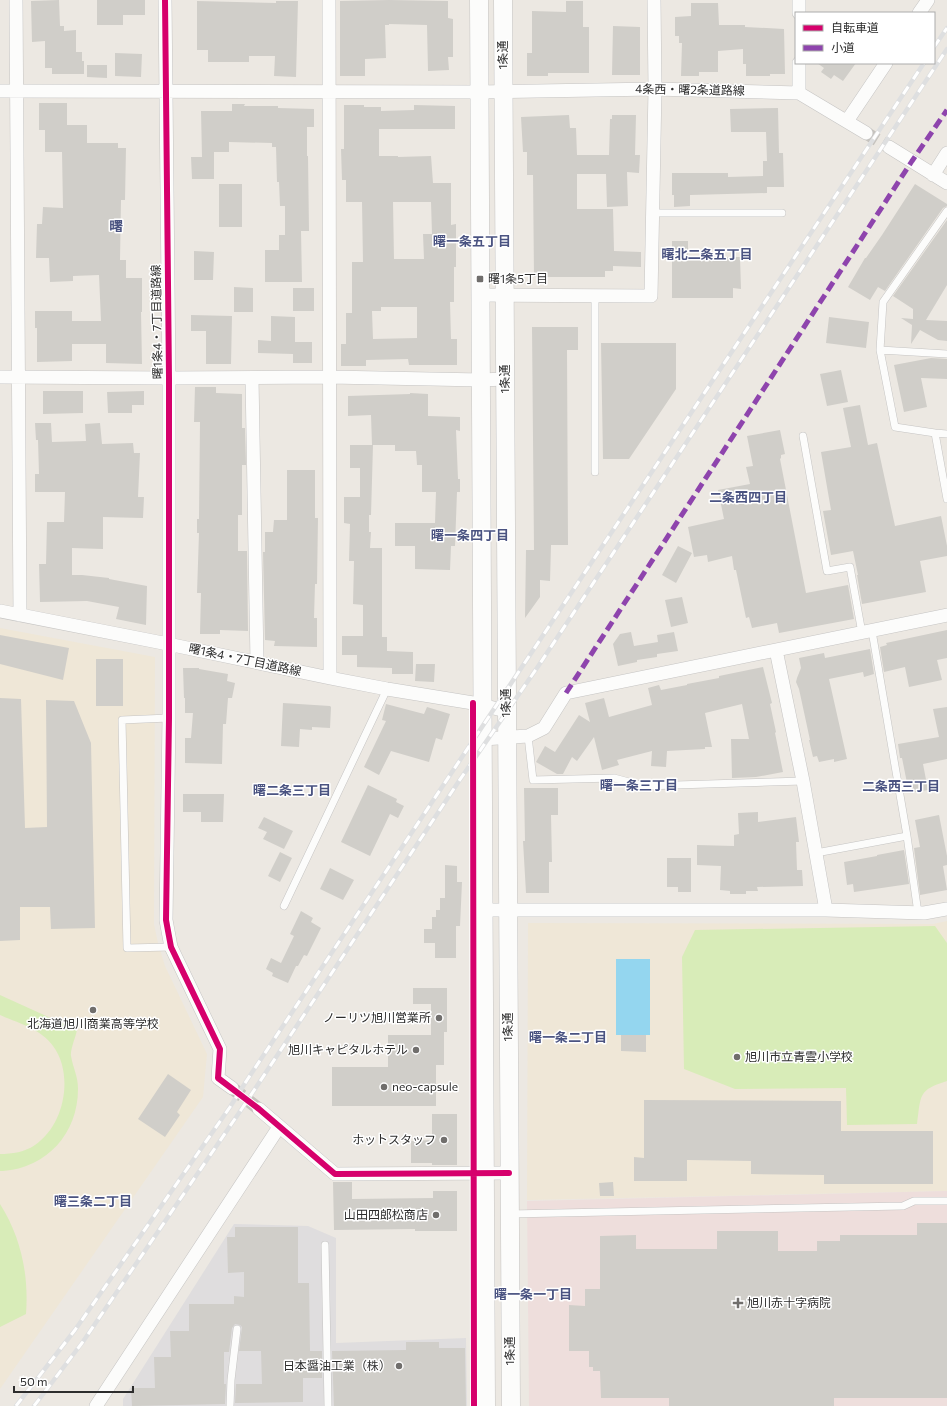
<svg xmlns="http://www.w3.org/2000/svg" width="947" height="1406" viewBox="0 0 947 1406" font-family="Commissioner,'Noto Sans JP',sans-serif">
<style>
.industrial{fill:#dfddde}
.education{fill:#efe7d7}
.medical{fill:#eededc}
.pitch{fill:#d8ecb8}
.water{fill:#94d6ef}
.building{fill:#d0cec9;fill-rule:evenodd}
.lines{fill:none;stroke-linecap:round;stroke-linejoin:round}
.street-tunnel{stroke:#c6c3be;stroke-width:13;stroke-dasharray:13 6;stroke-linecap:butt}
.lane-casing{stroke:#c5c4c3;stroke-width:8}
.street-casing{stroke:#c5c4c3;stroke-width:14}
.secondary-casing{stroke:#c5c4c3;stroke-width:19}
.lane{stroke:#fcfcfb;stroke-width:7}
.street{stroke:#fcfcfb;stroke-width:13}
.secondary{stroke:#fcfcfb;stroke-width:18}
.rail-casing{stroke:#dedfe0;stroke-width:4.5}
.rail{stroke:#fff;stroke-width:3;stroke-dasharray:9;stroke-linecap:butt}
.quiet{stroke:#8e44ad;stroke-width:5;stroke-dasharray:10 5;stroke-linecap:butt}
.cycleway-casing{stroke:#fff;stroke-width:8}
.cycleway{stroke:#d6006c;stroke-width:6}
.poi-dot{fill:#706e6c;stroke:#fff;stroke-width:1.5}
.labels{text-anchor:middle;stroke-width:3;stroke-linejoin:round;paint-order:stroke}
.street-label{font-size:12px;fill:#2d2d2d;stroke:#fff}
.poi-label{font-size:12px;fill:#2d2d2d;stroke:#fff;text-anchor:end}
.neighbourhood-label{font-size:13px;font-weight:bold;fill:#4a5381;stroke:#fff}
.quarter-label{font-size:14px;font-weight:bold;fill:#4a5381;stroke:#fff}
</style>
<rect width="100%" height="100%" fill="#ece8e2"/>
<path class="industrial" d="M234 1224 308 1226 336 1238V1343L466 1338 467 1406H123V1399Z"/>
<path class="education" d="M0 628 155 657 154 924 158 943 165 966 207 1054 203 1097 0 1389Z
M947 921V1191L527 1200 528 923 933 924Z"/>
<path class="medical" d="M947 1191V1406H529L527 1201Z"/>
<path class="pitch" d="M935 926 947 943V1081C918 1090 921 1095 917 1124L847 1125 846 1088 735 1089 684 1069 682 957 695 930Z
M0 995 77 1030C76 1036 70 1050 71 1056 73 1068 78 1076 78 1089 78 1133 47 1168 3 1171H0V1154C12 1154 25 1152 35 1145 65 1125 74 1074 53 1046 41 1029 18 1023 0 1015Z
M0 1204C21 1237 29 1275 26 1314L0 1327Z"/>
<path class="water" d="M616 959H650V1035H616Z"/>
<path class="building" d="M59 0 60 26H64V31L76 30V52H82V61H84V74H52V68H45V41L32 42 31 1Z
M97 0H145V15H123V25H97Z
M389 0 448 1V18L453 19V57H448L449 70 428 71 427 25 389 24V25H385L386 58 365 59V76H340V1Z
M197 1 276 3V1H298L296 77 274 76 275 56H249V62H208V50H197Z
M566 1H583V27H589V73H548V76H527V53H532V11L566 12Z
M691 3H718L719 25H745V27L784 29 785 74H770V76H746V64H743V49L718 51V72H699V76H681L682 43H679V36H675V17L691 16Z
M613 26 640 27V75H612Z
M115 53 142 54 141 77 115 76Z
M817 63H856L843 81 834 75 831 79 821 72 824 68Z
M87 65H107V78L87 77Z
M39 103H67V125H87V143H118V148H126L125 200H121L120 260H126V278H142V312H141L142 364 106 363V344H72V361L37 362V328H35V311H72V321H101L99 275 73 276V281L50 282 49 258H36L37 224H42L43 207 63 208 62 152H45V130H39Z
M232 104H245L244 106H278V108L314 109V127H307V156H308L309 231H301L302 282H265V250H279V235H285V206H280L279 182H277L276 147H272V143L229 142V152H214V179H192L191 157H202L201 111H232Z
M344 105H364V107H381V111L414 110V105L455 106V129H379V156H398V157L431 156 433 183H451V225L456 224V267H454V302H450L451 339H457V365H409L408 359 366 360V366H341V344H346V313H352V262H363L362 202H346V180H342L341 149H344ZM393 202H431L432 234H423L424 259H394ZM381 307H417V338L373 339 372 311H381Z
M778 108 779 153H783L784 187H767V193L690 195V206L674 207V195H672V173H728V177L763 176V161H767L766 132H731L730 109Z
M569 115 570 128H576L577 155H609L610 119H612V115H636L635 155H640L639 173 627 172 628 206 607 207 606 174H577V209H613L614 251 641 252V267L613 266V271H605V277H534L533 175H527V152H523L521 117Z
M219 184H242V227H219Z
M915 184 947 204V206L943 208 885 291 878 287 870 300 848 287 865 258H866L882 235Z
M947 220V285L926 320 947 321V341L938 340 920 330 911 344 912 325 901 318 913 319V309L893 296Z
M672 241H688V257H740L741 289 733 288V298H672Z
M194 251 214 252 213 280H194Z
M234 287 253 288V312H234Z
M293 288H314V311H293Z
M191 315 232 316 231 364H206V331H191Z
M271 316 295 317V342H312V363H293V354L258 353V340L271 341Z
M829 317 869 322 866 348 826 343Z
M532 327H578V350H567L568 545H551L550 581 540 580V597L525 618 526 550H534Z
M601 343H676V389L629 459H603Z
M931 358 947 359V379L921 378 927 407 904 412 894 365Z
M841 370 848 402 827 406 820 374Z
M195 387H216V393L242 394V428H245L246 465H242V515H238V551H247L248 631 220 630V634H200L201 593H197L199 533H197V519H199L200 422H194Z
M43 391H83V413L43 414Z
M144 391V405H132V413H108L107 392Z
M410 393 428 394V416L460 417V431L456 430 458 479H460V492H457L455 546H451L450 570 415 569V546H395V523H435L436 492H422V465H417L416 451H395V445H372L371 415 348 416V396L410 394Z
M860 405 868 445 877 443 895 526 941 516 947 546V556L920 561 926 592 862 604 857 575H858L853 551 831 555 823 511 831 510 821 452 851 447 843 408Z
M35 423H51L52 442 86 441 85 424 100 423 102 444 133 443 134 453H140L138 497H144L143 518 103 517V549L72 548V575H82L109 578V579L147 586 146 625 116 619 119 607 87 601 40 602 39 564H46L47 522H64L65 492H35V474H39L38 440H36Z
M780 430 785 454 781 455V458L780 459 806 593 848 585 854 619 779 633 777 623 752 628 749 617 746 618 736 570H734L732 556 708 562 707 555 694 557 688 527 724 519 718 490 750 484 746 467 753 466 747 436Z
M350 445H373L371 515H369V532H371L370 548H382V637H387V651L413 652V674H392V668L357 667V655H342V636H363V605L353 604 354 561H349L350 524 344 523V497H360V468H350Z
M287 470H315V518H318L317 584H315L314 618H317V647L274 646 275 641 265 640 263 552H265V532H273L274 520H287Z
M678 546 692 553 676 583 662 575Z
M682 597 688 623 671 627 665 600Z
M947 630V658L937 660 942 680 909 687 905 667 884 672 880 647 887 645 886 643Z
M631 632 634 646 658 642 657 635 674 632 678 651 657 654V657L637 660V662L618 666 613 644 620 634Z
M0 635 69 648 63 680 0 664Z
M870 649 874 674 864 677 863 672 829 679 847 759 834 762V759L819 762 817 756 813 757 809 740H810L799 689 796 682 797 678 801 668 799 658 824 653 825 658Z
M96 659H123V706H96Z
M416 664H435L434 682 415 681Z
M763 667 772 703 770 704 776 732 775 733 783 772 756 777 732 778 731 739H749L742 704 705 713 712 747H705V749L667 751 666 767 651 766 652 751 617 760 619 765 602 770 594 737 577 761 572 757 563 774H557L536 762 545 746 555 752 579 715 590 722 585 703 604 698 609 717 652 705 648 688 659 685 661 690 687 685V684L719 678V676Z
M183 668H199V669L228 674 227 681 235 683 232 698H228L226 724H223L222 764 185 763V738H191L193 713H185V698H184Z
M0 698 21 699 25 828 47 827 46 700 74 701 91 743 95 928 51 929 50 907H20V940L0 941Z
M283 703 330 706 331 707 330 728 312 727V730L300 729 299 747 281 746Z
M386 704 424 714 427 707 450 714 442 740 436 738 429 762 391 751 379 775 364 767 386 721 382 720Z
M947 707V759L923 764 928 790 909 793 902 758H900L898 744 939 737 933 709Z
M368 785 397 799 396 802 404 806 398 818 390 814 370 856 341 842Z
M524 788H558V815H551L552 862H549V893H526L523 841H525Z
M183 794H224L223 822H201V812H183Z
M758 812V822L796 817 799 842H796L797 870H802L803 886 757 887 758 891H746V894H730V891L720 890 721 866 697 865V845L734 846V835L739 834 738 813Z
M939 815 947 856V865L943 866 947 890 920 895 914 848 920 847 915 820Z
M264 817 293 831 284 849 263 839 267 832 258 828Z
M904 850 909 884 854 892 853 884 847 885 844 862 877 856V855Z
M280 852 292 858 280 882 268 876Z
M667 858H691V892H678V887H667Z
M445 865 457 866V882H462L460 926H456V958H435V943H424V929H432V917H436V910H440V898H445Z
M330 868 354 880 343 900 320 889Z
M301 911 313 918 311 922 321 928 307 956 304 955 298 966H296L288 983 272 976 273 973 266 969 271 958 281 963 294 936 290 934Z
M413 988H447V1032H444V1065H436V1106H332V1067H388V1035H431V1004H413Z
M621 1035H646V1052L621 1051Z
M168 1074 191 1090 177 1112 180 1115 165 1137 138 1119Z
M644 1100 841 1101V1131H933V1184H824V1175L751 1174V1161L687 1160V1181H634V1157L644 1158Z
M432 1114H457V1165H432V1163H411V1141L432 1140Z
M333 1182H352V1199L433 1198V1191H457V1231H415V1229L334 1230Z
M613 1182 614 1196H600L599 1183Z
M917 1223H947V1398H834V1406H669V1398H601L600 1371H593V1367H589V1351H569V1305L585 1306V1289H600V1236L636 1235V1249H717V1231H778V1251H817V1241H840V1235H917Z
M235 1227H298V1283H309L310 1351H322V1378H303V1402L235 1403 236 1384H262L261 1351H239L242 1327 240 1325 235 1324 232 1328 229 1352H224V1384H226L225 1404 132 1406 131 1388H155L154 1357H171L170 1331H189V1304H234V1296L244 1297V1272L228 1273 227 1237H235Z
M406 1342H439V1348H465L466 1406H334L332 1351 406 1350Z"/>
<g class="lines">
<path class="street-tunnel" d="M866 133 889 147
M232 1088 259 1109"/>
<defs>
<path id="lane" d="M947 211 883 302 880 350 895 427 935 433 947 499
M653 213H782
M595 295V472
M880 350 947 354
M935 433 947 434
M803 436 827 571 850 567 862 633
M169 718 122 720 127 948 171 947
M528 736 533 780 614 778 644 786 803 781
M907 836 918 913
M816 853 907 836 872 631
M284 906 387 689
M510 1214 903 1206 914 1201H947
M325 1245 328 1406
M230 1406 231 1380 237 1329"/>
<path id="street" d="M16 0 20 615
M165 0 169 378V718L166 920 171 947 220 1049 218 1078 232 1088
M329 0 330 678
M799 13V0
M919 13 928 0
M0 91 479 92 655 89 799 93 866 133
M799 93V63
M847 121 886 63
M889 147 947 183
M933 175 947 153
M481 295 651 296 655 89 654 0
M0 377 169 378 330 377 481 380 505 379
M252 378 257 662
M0 611 168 644 330 678 387 689 473 703 506 711
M776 650 803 781 826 910
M483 739 528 736 544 728 566 693 947 615
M484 910H826L924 913 947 909
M259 1109 335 1174 509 1173
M96 1406 279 1127"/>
<path id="secondary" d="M479 0 486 1406
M503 0 511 1406"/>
</defs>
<use href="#lane" class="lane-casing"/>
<use href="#street" class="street-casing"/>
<use href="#secondary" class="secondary-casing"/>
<use href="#lane" class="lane"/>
<use href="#street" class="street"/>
<use href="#secondary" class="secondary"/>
<defs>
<path id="rail" d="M934 47 947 28
M16 1406 75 1330 230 1107 247 1080 924 63
M34 1406 82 1343 241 1110 459 781 539 665 947 49"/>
</defs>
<use href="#rail" class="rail-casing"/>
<use href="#rail" class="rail"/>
<path class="quiet" d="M566 693 912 161 947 110"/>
<defs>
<path id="cycleway" d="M165 0 169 378V718L166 920 171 947 220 1049 218 1078 259 1109 335 1174 509 1173
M473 703 474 1406"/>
</defs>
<use href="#cycleway" class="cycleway-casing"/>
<use href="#cycleway" class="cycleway"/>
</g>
<g class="poi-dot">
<rect x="476" y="275" width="8" height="8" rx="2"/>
<circle cx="93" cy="1010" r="4"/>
<circle cx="439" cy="1018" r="4"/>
<circle cx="416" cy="1050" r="4"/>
<circle cx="737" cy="1057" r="4"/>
<circle cx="384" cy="1087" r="4"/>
<circle cx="444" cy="1140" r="4"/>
<circle cx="436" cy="1215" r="4"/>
<path d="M736 1297h4v4h4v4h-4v4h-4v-4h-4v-4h4z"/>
<circle cx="399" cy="1366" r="4"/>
</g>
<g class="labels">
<g class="street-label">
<text transform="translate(503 55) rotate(-90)" y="4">1条通</text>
<text transform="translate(690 90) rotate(1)" y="4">4条西・曙2条道路線</text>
<text transform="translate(157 322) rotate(-91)" y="4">曙1条4・7丁目道路線</text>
<text transform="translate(505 379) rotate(-90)" y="4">1条通</text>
<text transform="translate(245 660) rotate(12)" y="4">曙1条4・7丁目道路線</text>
<text transform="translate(506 703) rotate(-90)" y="4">1条通</text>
<text transform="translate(508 1027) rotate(-90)" y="4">1条通</text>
<text transform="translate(510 1351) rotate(-90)" y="4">1条通</text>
</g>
<g class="poi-label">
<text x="488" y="283" text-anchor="start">曙1条5丁目</text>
<text x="431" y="1022">ノーリツ旭川営業所</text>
<text x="93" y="1028" text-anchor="middle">北海道旭川商業高等学校</text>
<text x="408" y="1054">旭川キャピタルホテル</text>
<text x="745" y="1061" text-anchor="start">旭川市立青雲小学校</text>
<text x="392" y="1091" text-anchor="start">neo‐capsule</text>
<text x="436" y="1144">ホットスタッフ</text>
<text x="428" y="1219">山田四郎松商店</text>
<text x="747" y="1307" text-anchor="start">旭川赤十字病院</text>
<text x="391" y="1370">日本醤油工業（株）</text>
</g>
<g class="neighbourhood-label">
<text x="472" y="246">曙一条五丁目</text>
<text x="707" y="259">曙北二条五丁目</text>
<text x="748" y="502">二条西四丁目</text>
<text x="470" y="540">曙一条四丁目</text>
<text x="639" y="790">曙一条三丁目</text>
<text x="901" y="791">二条西三丁目</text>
<text x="292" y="795">曙二条三丁目</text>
<text x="568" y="1042">曙一条二丁目</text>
<text x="93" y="1206">曙三条二丁目</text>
<text x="533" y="1299">曙一条一丁目</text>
</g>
<g class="quarter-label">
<text x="116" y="231">曙</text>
</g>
</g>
<rect x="795" y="12" width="140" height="52" fill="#ffffff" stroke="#ababab"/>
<rect x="803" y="25" width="20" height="6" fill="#d6006c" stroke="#ababab"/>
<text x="831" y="32" font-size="12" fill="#2d2d2d">自転車道</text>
<rect x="803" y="45" width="20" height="6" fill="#8e44ad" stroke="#ababab"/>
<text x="831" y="52" font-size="12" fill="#2d2d2d">小道</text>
<path d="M14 1386v6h119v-6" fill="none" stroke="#2d2d2d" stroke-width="2"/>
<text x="20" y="1386" font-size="12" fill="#2d2d2d" stroke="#ffffff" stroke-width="3" paint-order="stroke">50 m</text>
</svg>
